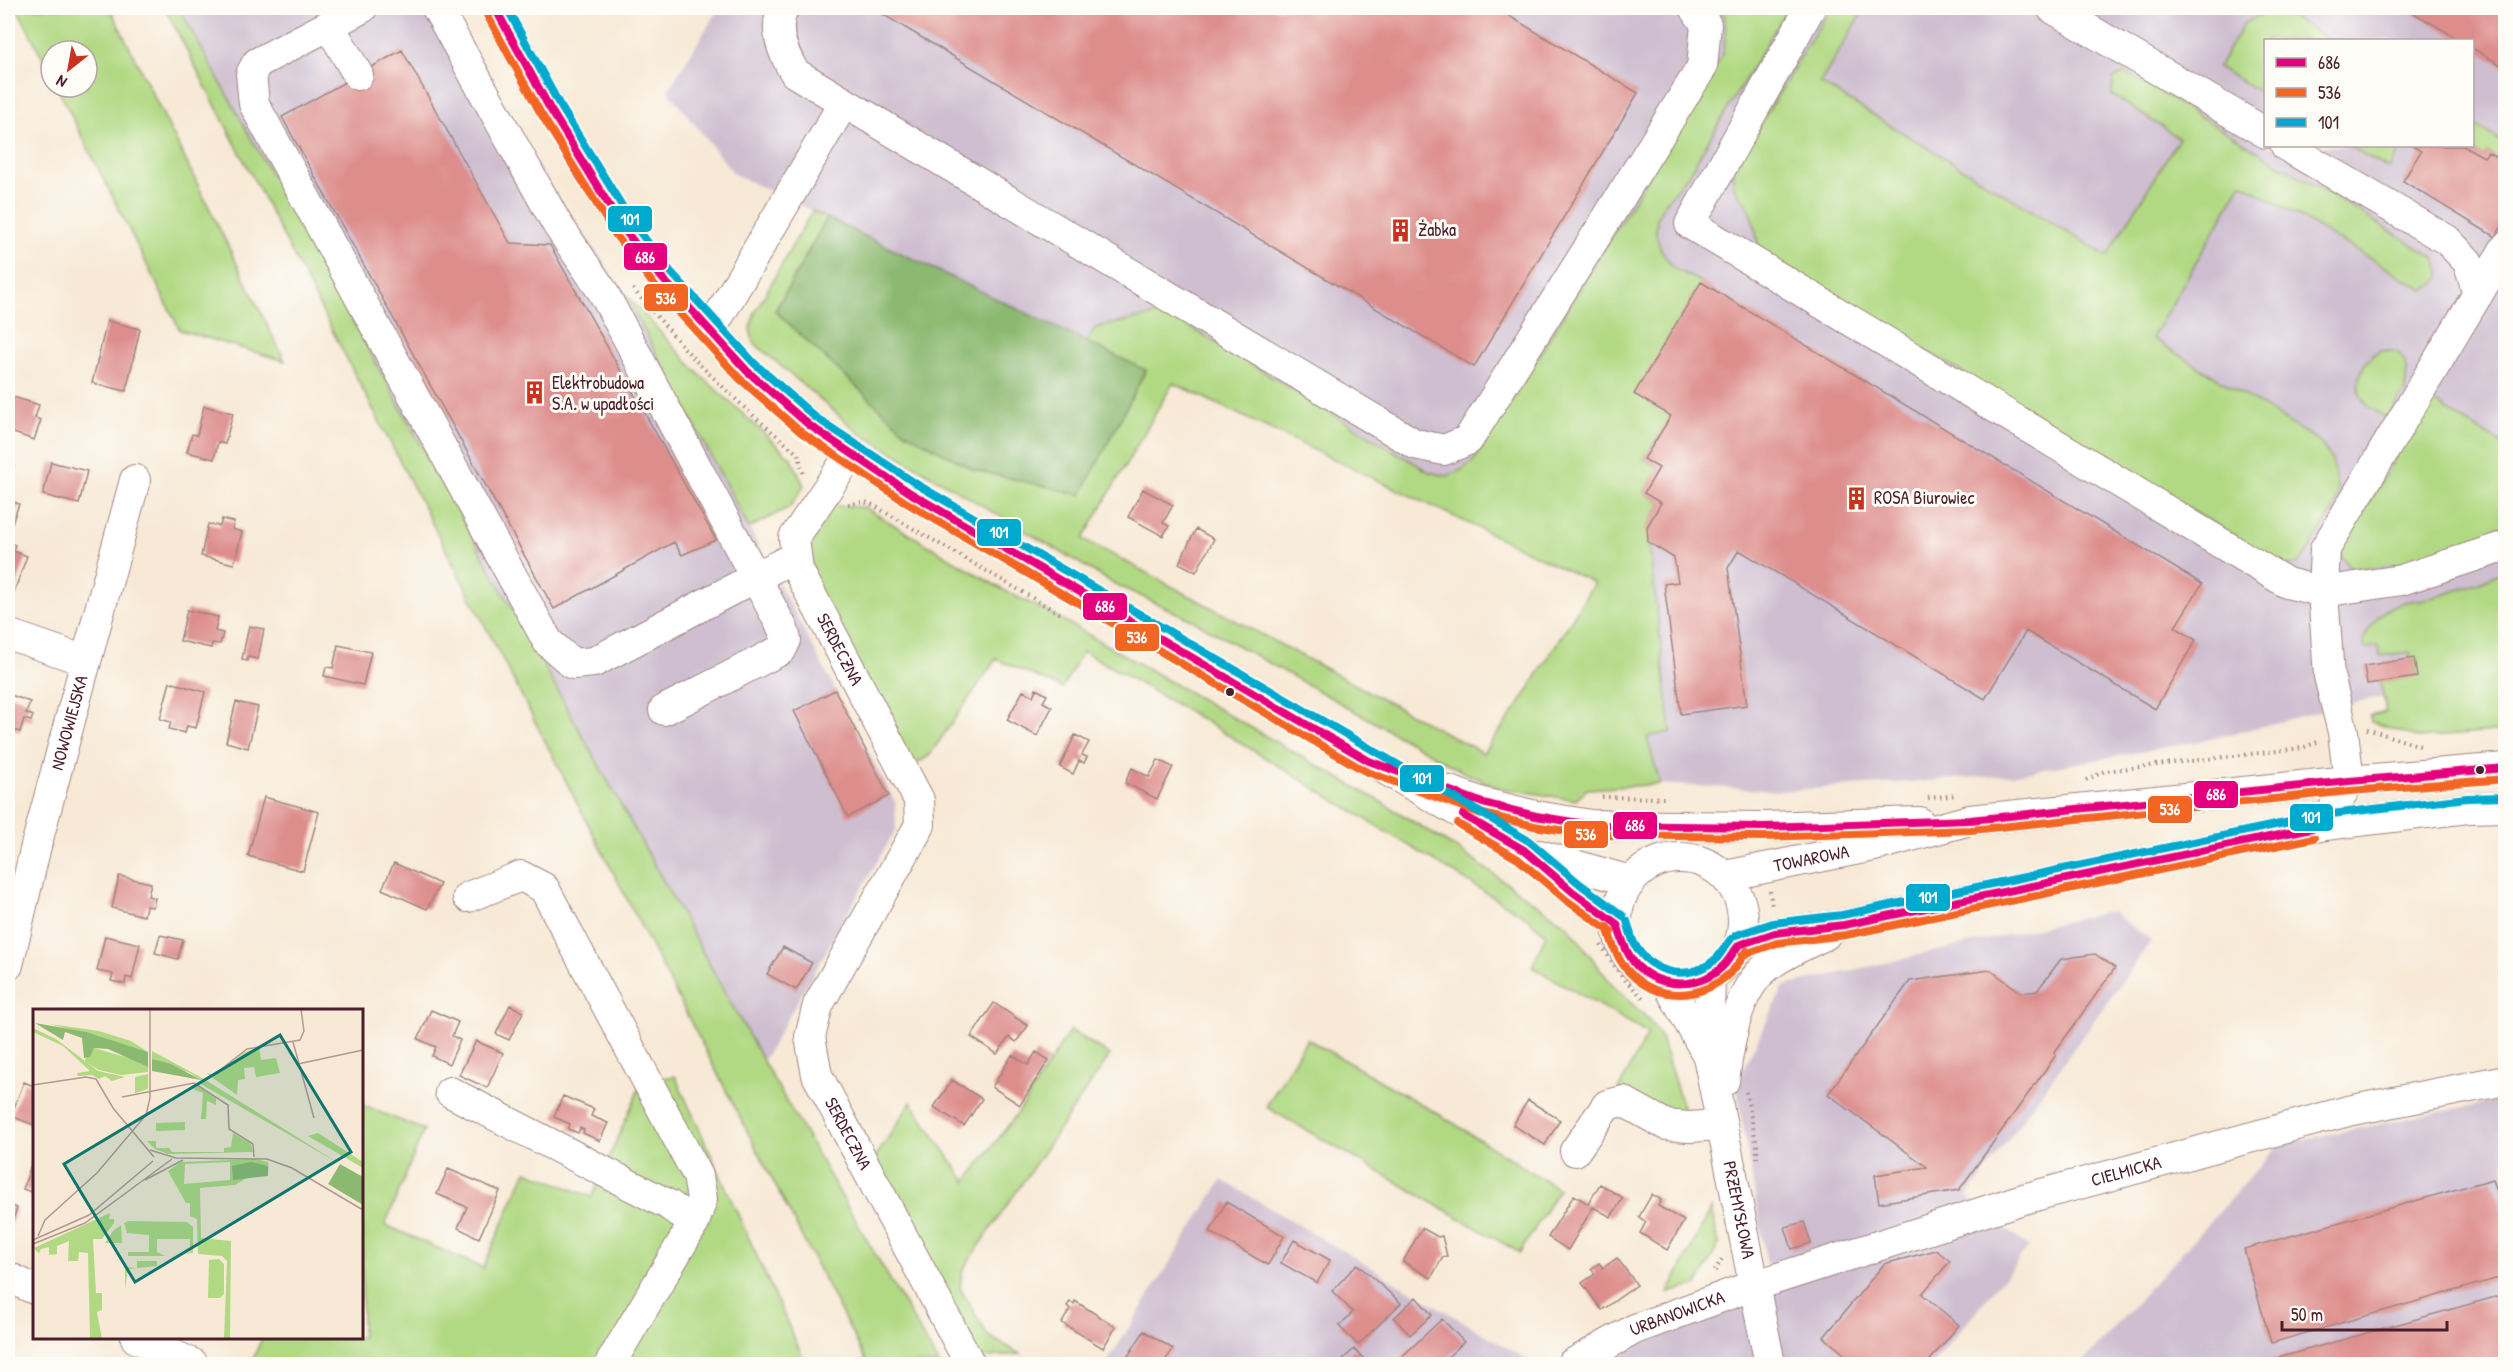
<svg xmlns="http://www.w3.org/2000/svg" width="2513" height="1372" viewBox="0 0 2513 1372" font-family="'Patrick Hand',sans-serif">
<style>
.industrial{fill:#cebed0;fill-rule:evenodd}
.green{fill:#b1d983;stroke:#7e7c57;stroke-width:1.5;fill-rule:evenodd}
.forest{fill:#8cb971;stroke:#6b6c4e;stroke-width:1.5}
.building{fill:#dd8d8b}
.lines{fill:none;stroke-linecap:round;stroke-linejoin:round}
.minor-casing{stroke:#a08480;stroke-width:32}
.path{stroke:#a08480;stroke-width:4;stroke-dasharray:1.5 4.5;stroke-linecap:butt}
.minor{stroke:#fff;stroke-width:30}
.bus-1-casing{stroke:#fdfcf7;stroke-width:12}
.bus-2-casing{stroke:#fdfcf7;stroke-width:12}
.bus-3-casing{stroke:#fdfcf7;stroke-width:12}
.bus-1{stroke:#e5007d;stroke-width:8}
.bus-2{stroke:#f26522;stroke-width:8}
.bus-3{stroke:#00a9ce;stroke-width:8}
.bus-dot{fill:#4a1f2b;stroke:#fdfcf7;stroke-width:2}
.labels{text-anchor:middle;stroke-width:6;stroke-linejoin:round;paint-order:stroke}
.poi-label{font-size:18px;fill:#4a1f2b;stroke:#fdfcf7;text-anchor:start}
.street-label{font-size:18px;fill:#4a1f2b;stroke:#fdfcf7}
.inset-road{fill:none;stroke:#b29891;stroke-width:1.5}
.view{fill:#0f766e;fill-opacity:0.15;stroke:#0f766e;stroke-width:3}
.inset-edge{fill:none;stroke:#4a1f2b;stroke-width:3}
.line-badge{stroke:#fdfcf7;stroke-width:2}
.badge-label{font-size:16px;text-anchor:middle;font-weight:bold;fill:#fff}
</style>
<rect width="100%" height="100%" fill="#fdfcf7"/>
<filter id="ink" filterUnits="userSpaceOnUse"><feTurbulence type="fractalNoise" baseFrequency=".0167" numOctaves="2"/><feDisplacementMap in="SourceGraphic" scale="12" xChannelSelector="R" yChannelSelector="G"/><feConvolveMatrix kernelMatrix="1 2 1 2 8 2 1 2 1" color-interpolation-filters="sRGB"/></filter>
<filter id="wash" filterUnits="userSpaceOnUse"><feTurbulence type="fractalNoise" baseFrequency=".008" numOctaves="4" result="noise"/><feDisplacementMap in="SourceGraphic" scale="24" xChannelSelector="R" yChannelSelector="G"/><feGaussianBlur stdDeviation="1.35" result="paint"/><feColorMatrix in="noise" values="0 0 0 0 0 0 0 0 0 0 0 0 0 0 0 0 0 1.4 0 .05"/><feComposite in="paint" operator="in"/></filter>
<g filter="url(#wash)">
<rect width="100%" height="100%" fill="#f7e9d5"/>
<path class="industrial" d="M179 8H450L543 175 625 294 895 802 896 829 763 1061Z
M719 8H2505V689L2369 699 2207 740 2011 775 1780 791 1660 784 1647 737 1593 583 734 174 668 91ZM2266 40H2472V146H2266Z
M2112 911 2151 941 1967 1197 2029 1247 1933 1364H1604L1647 1341 1772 1296 1736 1084 1784 986Z
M2505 1099V1364H2081L2280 1144Z
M1222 1180 1530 1361 1534 1364H1106Z"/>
<path class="green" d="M17 8H110L285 361 180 330 57 87H87V51H51V74Z
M165 8H179L763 1061 939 1364H868Z
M1720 8H1788L1688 175 1664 204 1657 218 1656 235 1661 250 1673 268 1701 282 1671 416 1644 459 1659 468 1644 493 1661 503 1647 527 1671 732 1647 737 1660 784 1587 789 1576 800 1500 788 1465 773 1194 621 1113 583 858 432 753 342 750 328 755 312 812 211 827 218 775 311 1087 342 1095 328 1163 313 1175 318 1429 472 1448 476 1461 470 1473 462 1489 437 1722 56C1725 40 1729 21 1720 8ZM1173 383 1594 583 1519 705 1483 753 1083 539Z
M1830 8H1865L1820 83 2107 256 2179 138 2112 95 2113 79 2125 73 2140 80 2435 258C2443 274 2443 283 2424 290L2242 183 2152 338 2320 442 2332 460 2338 490 2335 508 2305 556 2297 564 2283 565 1766 255 1758 245 1755 226 1747 205 1734 188V168Z
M2269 11 2285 13 2331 40H2266L2265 95 2218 67 2244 23Z
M2473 124 2505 143V163L2488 152 2484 157 2464 146H2472Z
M2349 146H2402L2389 169Z
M625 294 697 372 792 459 804 486 790 507 749 528Z
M2381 350 2397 352 2403 358 2407 368 2405 391 2388 417C2381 416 2377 412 2371 408 2348 393 2359 360 2381 350Z
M2430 400 2505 446V525C2469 542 2389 574 2350 568L2341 556V549Z
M833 506 864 507 1005 591 1052 614 1383 803 1454 847 1568 926 1613 986 1650 1021 1661 1038 1683 1108 1688 1144 1613 1100 1648 1033 1532 967 1546 934 1526 917 1205 721 1083 651 1062 688 996 659 929 756 911 767 813 582 810 547 821 518Z
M2505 571V731L2419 738 2371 722 2370 716 2386 712 2381 682 2417 676 2414 659H2410V652L2380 656 2378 646 2365 648 2363 641C2369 627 2378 613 2393 606 2405 600 2418 601 2430 598 2456 592 2481 582 2505 571Z
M1070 1030 1110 1055 962 1271 960 1288 988 1336 1020 1354 978 1358 875 1158 911 1102 966 1182 1022 1107Z
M1307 1039 1440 1115 1559 1189 1520 1253 1266 1107Z
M675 1076 806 1364H764V1356L694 1364H251L262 1338H362V1105L424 1130 385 1225 483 1268 526 1171 592 1197 642 1082Z
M1711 1209 1719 1244 1697 1285 1668 1293Z"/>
<path class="forest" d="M827 218 1146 370 1081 495 974 470 905 432 775 311Z"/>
<g id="blocks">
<path class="building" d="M872 8H1496L1638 93 1474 367Z
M2405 8H2506V68L2472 48V40H2460Z
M402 50 510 243 550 245 716 540 682 555 674 542 554 609 282 117Z
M2412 146H2464L2484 157 2488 152 2506 163V220L2495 237 2403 181 2421 151Z
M1701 282 2202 584 2175 627 2196 640 2155 709 2026 631 1985 699 1739 550 1728 568 1747 705 1681 714 1664 584 1678 582 1674 558 1648 542 1647 527 1661 503 1644 493 1659 468 1644 459 1671 416 1634 394Z
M107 321 140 329 126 391 92 383Z
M10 396 39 405 35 418 41 420 34 440 8 431V404Z
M204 406 233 413 225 444 218 442 214 459 187 452 192 434 197 435Z
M51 462 87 471 79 504 43 495Z
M8 463 14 465 8 482Z
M1143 489 1173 505 1163 523 1169 526 1163 536 1128 517Z
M8 500 19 504 11 526 8 524Z
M222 519 234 522 232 529 242 532 234 564 201 556 208 524 220 526Z
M1196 529 1214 539 1196 572 1179 563Z
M8 542 15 545 13 551 27 556 14 592 8 590Z
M187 610 218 617 215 631 223 633 220 644 212 643 211 648 180 641Z
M249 626 264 629 258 659 248 657 247 661 242 659Z
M338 645 371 652 363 685 324 676 326 667 333 668Z
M2414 658 2417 677 2367 684 2364 666Z
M170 682 205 692 196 728 187 726 185 733 169 729 171 722 160 719Z
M1036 689 1047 695 1043 702 1052 707 1037 736 1007 720 1023 691 1033 696Z
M835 690 889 796 848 817 794 711Z
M8 694 30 702 26 713 33 716 31 721 24 719 20 732 8 728Z
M236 702 258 707 248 748 226 742Z
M1075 735 1089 742 1082 755 1087 757 1084 763 1079 761 1073 774 1060 767Z
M1158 760 1173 767 1157 799 1125 783 1132 768 1149 777Z
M264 797 319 812 303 871 248 856Z
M394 863 440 884 427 909 382 889Z
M119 876 151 883 148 896 155 898 153 907 146 906 144 916 112 908Z
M160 935 183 940 178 959 155 953Z
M105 936 140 944 132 979 126 977 125 984 111 981 113 974 97 971Z
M783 947 812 963 796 990 767 974Z
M2095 954 2115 968 2054 1053 2056 1055 1959 1190 1879 1203 1875 1175 1927 1167 1828 1094 1910 981 1990 970 2022 993 2037 991 2061 959Z
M994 1003 1028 1026 1016 1042 1009 1037 997 1054 971 1037Z
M510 1005 523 1012 509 1040 496 1034Z
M431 1010 458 1022 452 1036 460 1040 449 1064 432 1056 436 1047 418 1039Z
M476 1041 503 1053 487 1088 459 1075Z
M1036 1052 1049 1060 1020 1105 992 1087 1012 1055 1028 1065Z
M952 1080 982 1099 964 1126 934 1107Z
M24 1082 34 1086V1125L11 1116Z
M563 1096 594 1109 591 1116 608 1123 600 1141 583 1133 584 1130 580 1128 578 1133 568 1129 570 1124 554 1117Z
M1528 1100 1560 1120 1545 1145 1513 1125Z
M34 1156V1193L23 1189Z
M448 1169 500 1191 479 1238 458 1228 467 1207 437 1194Z
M2493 1179 2506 1222V1276L2271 1343 2244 1249Z
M1600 1184 1623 1198 1611 1217 1593 1207 1568 1250 1548 1237 1574 1195 1588 1204Z
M1652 1194 1661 1200 1658 1206 1684 1221 1667 1250 1640 1233 1646 1222 1639 1217Z
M1226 1202 1284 1236 1268 1265 1210 1232Z
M8 1205 17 1208 8 1235Z
M1804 1222 1811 1243 1792 1249 1785 1227Z
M1422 1228 1438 1237 1442 1236 1447 1256 1443 1257 1431 1278 1403 1262Z
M1294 1240 1330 1260 1317 1283 1281 1263Z
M1936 1250 1950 1261 1922 1294 1959 1325 1927 1364H1836L1844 1354 1824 1337 1884 1264Z
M1617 1258 1637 1285 1602 1310 1582 1283 1595 1274 1591 1269 1599 1263 1603 1268Z
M1357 1264 1401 1303 1358 1345 1339 1326 1353 1312 1332 1291Z
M2506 1294V1364H2256Z
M1416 1297 1432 1315 1410 1335 1394 1318Z
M1075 1301 1116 1327 1103 1348 1062 1323 1070 1309 1067 1306 1070 1302 1074 1304Z
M1442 1319 1464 1342 1440 1364H1394Z
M1144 1331 1173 1349 1163 1364H1123Z
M1354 1349 1369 1364H1338Z"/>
</g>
</g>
<g filter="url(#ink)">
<use href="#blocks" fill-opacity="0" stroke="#a08480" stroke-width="1.5"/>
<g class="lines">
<defs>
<g id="minor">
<path d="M362 8 257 63 251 74 254 104 548 642 573 664 594 662 796 556"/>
<path d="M437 8 557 224 603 292 783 629 786 640 781 650 664 710"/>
<path d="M495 8 549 107 623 228 662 278 747 371 809 425 912 494 1524 850 1573 892 1617 924"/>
<path d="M784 8C772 28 784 55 795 73L1415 444 1444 450 1468 440 1702 67 1706 25 1695 8"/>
<path d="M1810 8 1690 224 2287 583 2323 592 2329 676 2343 732 2349 781 2325 825"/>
<path d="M2052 8 2266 133"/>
<path d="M329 25 358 75"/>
<path d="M2286 146 2447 240 2468 262 2478 294"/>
<path d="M2506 247 2325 549 2323 592 2401 580 2506 546"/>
<path d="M710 331 843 104"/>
<path id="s1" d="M850 455 794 538 798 570 919 800 920 825 818 1005 810 1037 817 1075 970 1364"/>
<path d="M8 634 86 661"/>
<path d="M1450 791 1483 803 1536 816 1591 825 1763 827 1919 822"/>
<path d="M1539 855 1630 881"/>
<circle cx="1680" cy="921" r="63"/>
<path id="s2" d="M1725 876 1874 846 1970 820 2349 781 2506 768"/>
<path d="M468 897 521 876 544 888 698 1176 702 1199 694 1223 610 1364"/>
<path d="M1739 945 1775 933 1844 925 2325 825 2468 808 2506 807"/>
<path id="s3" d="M8 965 36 846 135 480"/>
<path id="s4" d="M1710 977 1708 1056 1770 1364"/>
<path d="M1667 983 1708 1056"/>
<path d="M1724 1081C1729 1044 1736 990 1768 966 1785 953 1806 944 1825 935"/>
<path d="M450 1092 669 1205 694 1223"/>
<path d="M1575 1151 1607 1105 1623 1101 1666 1125 1688 1127 1722 1125"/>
<path d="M8 1277 34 1289"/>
<path d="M136 1338 193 1364"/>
<path id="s5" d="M1572 1364 1635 1329 1738 1291 2020 1200 2348 1111 2506 1080"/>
</g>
</defs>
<use href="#minor" class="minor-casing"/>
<path class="path" d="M633 289 695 360 748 411 798 454 804 475
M848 504 865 502 871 504 1062 615
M2367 729 2423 747
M2086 780 2105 771 2302 748 2320 741
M1602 797 1666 798
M1928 798 1957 795
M1770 891 1772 908
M1601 945 1622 977 1645 1000
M1746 1092 1757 1146V1158
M1715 1271 1723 1257"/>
<use href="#minor" class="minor"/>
<defs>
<path id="bus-1" d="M495 8 549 107 623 228 662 278 747 371 809 425 912 494 1369 761 1483 803 1536 816 1591 825 1763 827 1970 820 2349 781 2506 768
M1463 815 1524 850 1573 892 1617 924
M1617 924C1622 939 1626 954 1637 966 1662 990 1702 989 1725 964 1730 958 1734 951 1739 945
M1739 945 1775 933 1844 925 2312 828"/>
<path id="bus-2" d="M486 13 540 112 615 234 654 285 739 378 802 433 907 503 1365 771 1479 813 1534 826 1591 835 1763 837 1971 830 2350 791 2506 779
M1458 824 1518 859 1566 900 1611 932
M1607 927C1612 943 1617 960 1630 973 1658 1002 1701 1000 1730 973 1737 967 1742 958 1747 951
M1742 955 1777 943 1846 935 2314 838"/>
<path id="bus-3" d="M507 8 558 102 632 222 670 271 754 363 815 417 918 485 1529 841 1580 884 1623 916
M1627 921C1629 928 1631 936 1634 943 1651 975 1690 983 1717 958 1722 952 1726 945 1731 939
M1736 935 1773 923 1842 915 2323 815 2467 798 2506 797"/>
</defs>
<use href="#bus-1" class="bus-1-casing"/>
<use href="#bus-2" class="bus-2-casing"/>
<use href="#bus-3" class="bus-3-casing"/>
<use href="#bus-1" class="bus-1"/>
<use href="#bus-2" class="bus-2"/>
<use href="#bus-3" class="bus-3"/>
</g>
</g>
<defs>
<symbol id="building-bare" viewBox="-9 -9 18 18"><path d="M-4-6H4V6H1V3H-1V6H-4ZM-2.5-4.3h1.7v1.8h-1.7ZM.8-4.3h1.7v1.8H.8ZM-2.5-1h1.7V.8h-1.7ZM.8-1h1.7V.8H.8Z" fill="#c8321e" stroke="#fdfcf7" stroke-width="2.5" paint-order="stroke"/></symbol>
</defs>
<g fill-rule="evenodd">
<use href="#building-bare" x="1384" y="214" width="33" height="33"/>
<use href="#building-bare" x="518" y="376" width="33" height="33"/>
<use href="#building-bare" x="1840" y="482" width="33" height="33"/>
</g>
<g class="bus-dot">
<circle cx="1230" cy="692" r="5"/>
<circle cx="2480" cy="770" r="5"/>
</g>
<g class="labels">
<g class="poi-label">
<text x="1418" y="236">Żabka</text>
<text x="552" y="389">Elektrobudowa<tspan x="552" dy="21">S.A. w upadłości</tspan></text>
<text x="1874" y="504">ROSA Biurowiec</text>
</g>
<g class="street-label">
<text dy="6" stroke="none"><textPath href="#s1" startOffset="222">SERDECZNA</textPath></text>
<text dy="6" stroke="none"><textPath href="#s3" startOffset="250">NOWOWIEJSKA</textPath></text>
<text dy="6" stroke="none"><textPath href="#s2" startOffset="88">TOWAROWA</textPath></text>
<text dy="6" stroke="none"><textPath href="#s1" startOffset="762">SERDECZNA</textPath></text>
<text dy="6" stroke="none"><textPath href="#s5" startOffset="588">CIELMICKA</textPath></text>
<text dy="6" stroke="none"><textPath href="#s4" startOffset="236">PRZEMYSŁOWA</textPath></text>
<text dy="6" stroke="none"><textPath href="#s5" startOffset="117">URBANOWICKA</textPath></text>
</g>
</g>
<g transform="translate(33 1009)">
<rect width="330" height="330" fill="#f7e9d5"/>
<path d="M17 15 66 22 98 32 115 43ZM0 19 23 30 65 62 92 68 79 72 72 67 66 70 59 66 45 67 44 64 57 62 30 37 0 23ZM226 38 228 51 243 49 247 64 223 68 221 58 211 59 212 70 205 71 204 86 173 64 182 66 212 43ZM61 39 99 50 115 58V63L88 66 66 61 51 52ZM119 42 171 70 307 155 166 74 169 72 157 64 119 50ZM115 65V80L102 84V68ZM164 77 183 89V96L174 92 173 110H168L170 84 160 80ZM152 113V121L123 122V114ZM200 124 218 135 220 143 135 145 122 140 114 132H123V139H136L139 143H191V139L198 138ZM285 124 330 153V159L275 127ZM222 150 235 153 237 167 235 156 202 176 167 179 168 229 198 232 197 330H191L194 252 189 247 165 245 164 210 157 207V194H153L135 162 148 153ZM197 153V171L151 175 152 155ZM77 204 76 210H81V214L69 230H60L63 284H69V301L64 303 69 330H57L55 244 46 243 45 252H35L36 232 24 237V245L16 246V238L8 240 6 244 11 250 1 239ZM95 212 154 213 160 218V244L150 245 157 243V230H124V243L132 247H95V243H116V226L94 224 91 214ZM88 216 89 234H72L80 222ZM186 250 191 255V285L187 289H175L176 251ZM104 252H124V257L95 260 92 280V258L104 259Z" fill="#b1d983" fill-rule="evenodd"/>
<path d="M2 14 53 23 115 43V58L75 40 61 39 57 48 51 49 49 29 32 23 30 31ZM119 50 138 55 168 71 119 62ZM218 153 235 157V167L200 171 199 157ZM307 155 330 168V196L295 175Z" fill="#8cb971"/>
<path class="inset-road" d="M260 33 281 109M265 55 330 41M182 65 214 40 267 31 271 22 268 0M0 76 53 68 63 70 80 99 121 148M89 88 161 74 195 96 196 120 220 135 221 148M117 141 143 149 234 150 259 159 330 201M112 171 150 151M5 227 12 211 64 164 113 106 117 89V0M0 231 56 206 120 152M0 235 52 214 139 150"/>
<path class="view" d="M247 26 318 143 102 273 31 155Z"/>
<rect width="330" height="330" class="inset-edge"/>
</g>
<g class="line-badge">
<rect x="607" y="205" width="46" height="28" rx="6" fill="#00a9ce"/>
<rect x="623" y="242" width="45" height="29" rx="6" fill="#e5007d"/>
<rect x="643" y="283" width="46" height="29" rx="6" fill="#f26522"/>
<rect x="976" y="518" width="46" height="29" rx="6" fill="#00a9ce"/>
<rect x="1082" y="592" width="46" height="29" rx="6" fill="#e5007d"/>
<rect x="1114" y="623" width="46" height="29" rx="6" fill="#f26522"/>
<rect x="1399" y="764" width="46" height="29" rx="6" fill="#00a9ce"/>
<rect x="2193" y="780" width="46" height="29" rx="6" fill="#e5007d"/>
<rect x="2147" y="795" width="46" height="29" rx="6" fill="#f26522"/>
<rect x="2289" y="803" width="45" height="29" rx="6" fill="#00a9ce"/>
<rect x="1612" y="811" width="46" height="29" rx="6" fill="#e5007d"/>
<rect x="1563" y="820" width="46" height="29" rx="6" fill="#f26522"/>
<rect x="1905" y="883" width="46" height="29" rx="6" fill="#00a9ce"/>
</g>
<g class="badge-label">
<text x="630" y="225">101</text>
<text x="645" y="263">686</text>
<text x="666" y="304">536</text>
<text x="999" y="538">101</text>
<text x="1105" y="612">686</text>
<text x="1137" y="643">536</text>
<text x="1422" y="784">101</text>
<text x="2216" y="800">686</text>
<text x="2170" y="815">536</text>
<text x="2311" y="823">101</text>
<text x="1635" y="831">686</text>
<text x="1586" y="840">536</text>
<text x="1928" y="903">101</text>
</g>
<rect width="2513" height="1372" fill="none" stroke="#fdfcf7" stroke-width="30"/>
<rect x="2264" y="39" width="210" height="108" fill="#fdfcf7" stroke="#b5a4a5" stroke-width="1.5"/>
<rect x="2276" y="58" width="30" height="9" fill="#e5007d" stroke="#b5a4a5" stroke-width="1.5"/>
<text x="2318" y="69" font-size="18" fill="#4a1f2b">686</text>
<rect x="2276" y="88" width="30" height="9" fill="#f26522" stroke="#b5a4a5" stroke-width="1.5"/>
<text x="2318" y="99" font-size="18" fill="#4a1f2b">536</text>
<rect x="2276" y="118" width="30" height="9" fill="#00a9ce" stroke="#b5a4a5" stroke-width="1.5"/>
<text x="2318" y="129" font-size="18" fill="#4a1f2b">101</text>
<g transform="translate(69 69) rotate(211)"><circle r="28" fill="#fdfcf7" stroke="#b5a4a5" stroke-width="1.5"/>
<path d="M0-4.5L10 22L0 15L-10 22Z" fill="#c8321e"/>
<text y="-9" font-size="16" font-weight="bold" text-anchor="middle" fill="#4a1f2b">N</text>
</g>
<path d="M2282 1321v9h165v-9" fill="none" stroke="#4a1f2b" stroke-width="3"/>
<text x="2291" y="1321" font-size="18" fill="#4a1f2b" stroke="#fdfcf7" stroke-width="4.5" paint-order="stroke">50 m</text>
</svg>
